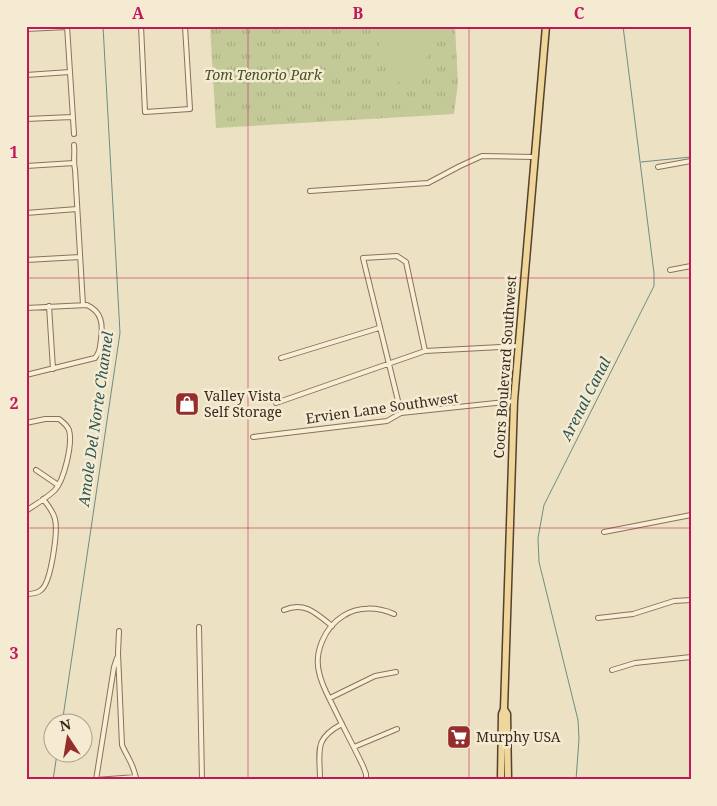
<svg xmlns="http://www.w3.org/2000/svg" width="717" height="806" viewBox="0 0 717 806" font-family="'Noto Serif',serif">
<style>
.grass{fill:url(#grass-tufts)}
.pitch{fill:#c3ca97}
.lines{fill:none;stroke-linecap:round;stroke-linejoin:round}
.stream{stroke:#6c8d86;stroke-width:1}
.street-casing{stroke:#86735a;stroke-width:6}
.primary-casing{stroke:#54412e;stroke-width:9}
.street{stroke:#f8eed5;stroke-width:4}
.primary{stroke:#efd79b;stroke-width:6}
.grid{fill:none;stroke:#c2185b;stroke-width:1;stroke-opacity:0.55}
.labels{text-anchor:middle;stroke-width:5;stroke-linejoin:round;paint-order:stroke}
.park-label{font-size:14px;font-style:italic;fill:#465225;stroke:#f4ebd2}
.street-label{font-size:14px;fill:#362a1e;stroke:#f4ebd2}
.poi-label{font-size:14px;fill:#362a1e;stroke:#f4ebd2;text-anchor:start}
.water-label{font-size:15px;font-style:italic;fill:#2d5654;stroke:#f4ebd2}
.neatline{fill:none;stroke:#c2185b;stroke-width:2}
.grid-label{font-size:16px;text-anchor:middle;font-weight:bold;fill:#c2185b}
</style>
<defs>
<pattern id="grass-tufts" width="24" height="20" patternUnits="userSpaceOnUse" patternTransform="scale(1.25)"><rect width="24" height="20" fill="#c3ca97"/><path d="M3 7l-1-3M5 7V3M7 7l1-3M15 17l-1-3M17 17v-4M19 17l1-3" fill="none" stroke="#a8ae82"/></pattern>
</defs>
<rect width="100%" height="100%" fill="#ede1c3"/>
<path class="grass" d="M210 26H455L458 83 454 114 216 128Z"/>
<path class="pitch" d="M403 26H431C437 55 416 76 391 86L376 35 379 31Z"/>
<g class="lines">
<path class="stream" d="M641 162 691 157
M62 724 120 333 103 26
M53 780 57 754
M576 780 579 739 578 720 539 562 538 538 544 505 654 286V273L623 26"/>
<defs>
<path id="street" d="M67 26 74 134
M141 26 145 112 190 109 185 26
M26 29 67 27
M26 75 70 72
M26 119 72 117
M74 145C75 153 73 162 75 169L83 305
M26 166 74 163
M658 167 691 161
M310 191 428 183 460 166 482 156 534 157
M26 213 77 209
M26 260 80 257
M670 270 691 266
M49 306 53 369
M26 308 87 305C102 312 103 324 101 339 100 347 100 352 95 358L26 375
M281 358 379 328
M276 403 425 351 518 346
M401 413 363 258 397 256 406 262 425 351
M26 423 45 419H59C63 422 67 425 69 430 73 444 64 480 55 490 47 498 36 504 26 511
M253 437 387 421 401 413 514 401
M36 470 58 485
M604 532 691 515
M26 594C31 594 37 594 41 590 51 583 58 532 55 519 53 511 48 505 43 499
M284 610C304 601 316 613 332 626
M598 618 633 614 674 601 691 600
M199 627 202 780
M119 631 118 653 122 745C127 757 135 766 136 780
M612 670 635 663 691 657
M330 698 375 676 396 672
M354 747 397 729
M96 780 114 667 117 658
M96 780 136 777
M320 780C320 751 313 739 342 724
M366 780V774L363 766C353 745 342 725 332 704 327 694 321 683 319 672 314 652 325 627 343 616 358 606 378 607 394 614"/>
<path id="primary" d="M504 709 507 714 508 780
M501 780 502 714 504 709 514 401 546 26"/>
</defs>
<use href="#street" class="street-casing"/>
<use href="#primary" class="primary-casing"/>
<use href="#street" class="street"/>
<use href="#primary" class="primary"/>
</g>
<path class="grid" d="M248 26V780M469 26V780M26 278H691M26 528H691"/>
<defs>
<symbol id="shop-square" viewBox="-11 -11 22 22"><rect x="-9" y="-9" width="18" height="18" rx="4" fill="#942d2c" stroke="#f4ebd2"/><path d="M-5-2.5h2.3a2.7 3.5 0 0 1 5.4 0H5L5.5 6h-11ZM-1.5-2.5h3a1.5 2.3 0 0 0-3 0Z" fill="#fff"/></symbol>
<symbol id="supermarket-square" viewBox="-11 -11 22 22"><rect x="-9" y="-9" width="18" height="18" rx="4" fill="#942d2c" stroke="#f4ebd2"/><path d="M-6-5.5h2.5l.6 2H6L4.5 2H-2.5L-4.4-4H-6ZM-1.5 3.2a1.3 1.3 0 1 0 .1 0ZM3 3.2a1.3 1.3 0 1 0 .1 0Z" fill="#fff"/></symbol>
</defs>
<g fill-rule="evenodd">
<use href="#shop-square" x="173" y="390" width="28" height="28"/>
<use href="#supermarket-square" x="445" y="723" width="28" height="28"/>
</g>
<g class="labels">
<g class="park-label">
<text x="263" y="80">Tom Tenorio Park</text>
</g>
<g class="street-label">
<text transform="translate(505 367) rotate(-86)" y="5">Coors Boulevard Southwest</text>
<text transform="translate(382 408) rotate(-8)" y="5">Ervien Lane Southwest</text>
</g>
<g class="poi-label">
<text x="204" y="401">Valley Vista<tspan x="204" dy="16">Self Storage</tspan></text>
<text x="476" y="742">Murphy USA</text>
</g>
<g class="water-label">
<text transform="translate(586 399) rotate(-63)" y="5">Arenal Canal</text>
<text transform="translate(96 419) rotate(-82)" y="5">Amole Del Norte Channel</text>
</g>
</g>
<rect width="717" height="806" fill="none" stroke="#f4ebd2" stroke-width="55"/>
<g transform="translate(68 738) rotate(348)"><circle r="24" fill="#f4ebd2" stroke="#a89e8a"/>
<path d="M0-4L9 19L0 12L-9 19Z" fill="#942d2c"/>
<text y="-8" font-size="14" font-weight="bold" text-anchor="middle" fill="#362a1e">N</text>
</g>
<rect x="28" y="28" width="662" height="750" class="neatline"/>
<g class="grid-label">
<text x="138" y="19">A</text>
<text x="358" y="19">B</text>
<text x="579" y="19">C</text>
<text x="14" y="158">1</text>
<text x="14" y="409">2</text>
<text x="14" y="659">3</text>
</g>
</svg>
